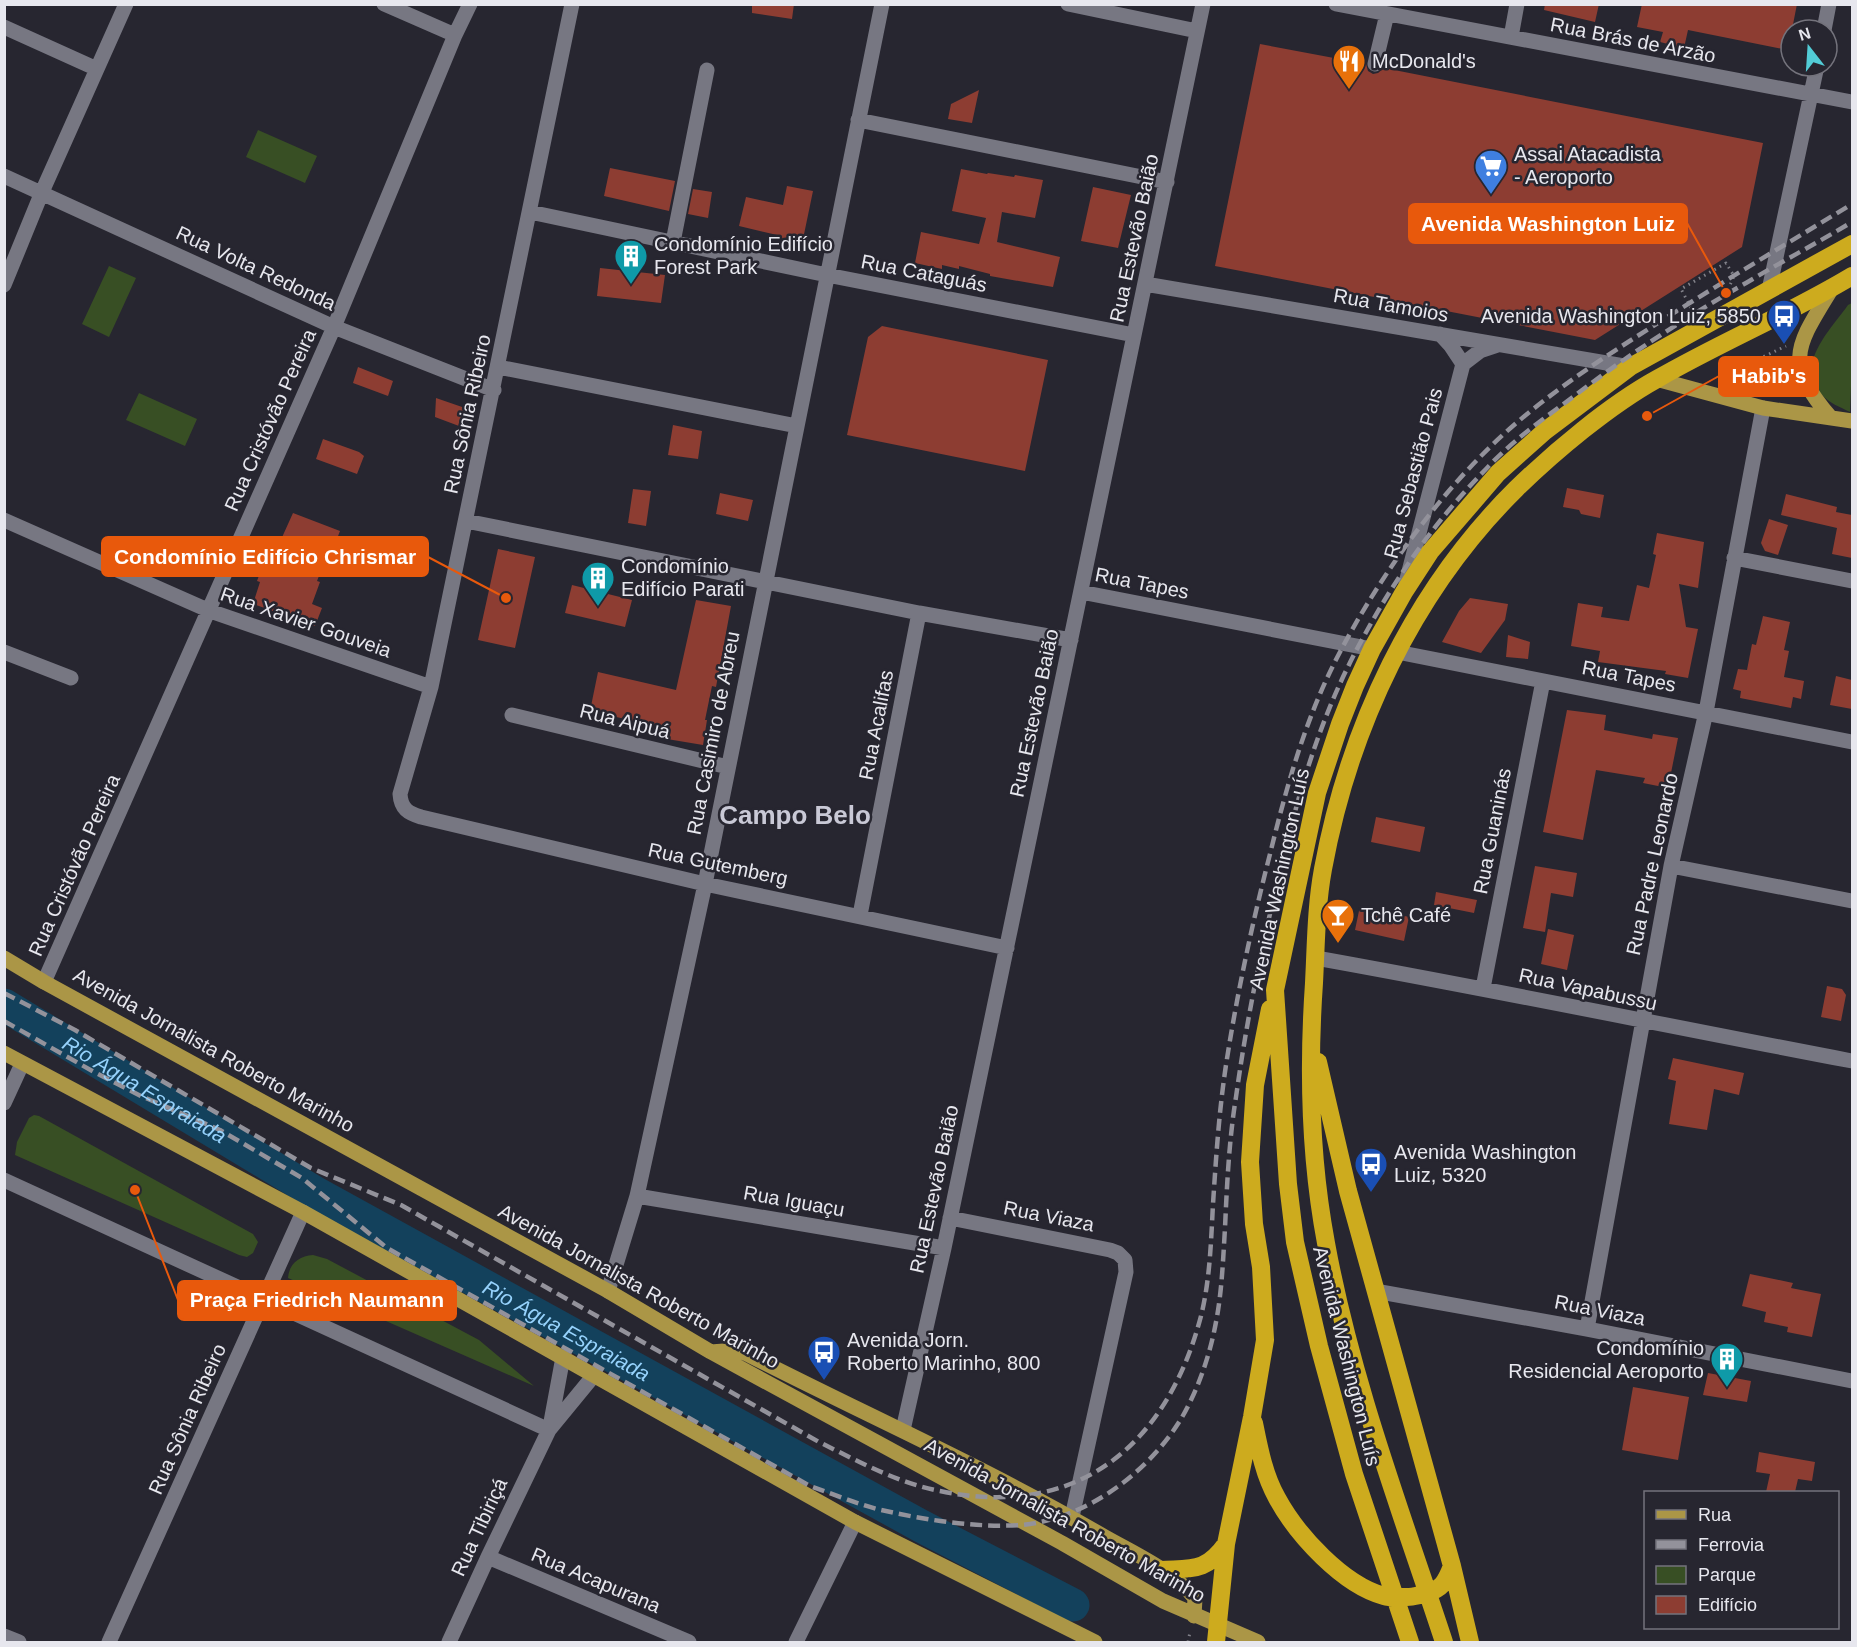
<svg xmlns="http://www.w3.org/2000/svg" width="1857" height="1647" viewBox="0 0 1857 1647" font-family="Arial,sans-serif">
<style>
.green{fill:#384f24}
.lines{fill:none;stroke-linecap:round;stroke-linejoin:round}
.river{stroke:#13415c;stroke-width:33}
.building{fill:#8d3d32}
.path{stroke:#82828a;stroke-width:3;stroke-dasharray:1.5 4.5;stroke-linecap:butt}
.minor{stroke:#777782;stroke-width:15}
.major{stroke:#ab9646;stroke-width:15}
.highway{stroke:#cdab1e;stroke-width:18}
.rail{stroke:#93929b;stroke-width:4.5;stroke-dasharray:12 6;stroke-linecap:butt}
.labels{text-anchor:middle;stroke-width:5;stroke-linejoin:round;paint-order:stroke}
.street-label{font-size:20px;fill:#e7e7ee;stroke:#272630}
.poi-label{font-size:20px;fill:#e7e7ee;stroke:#272630;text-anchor:start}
.water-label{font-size:21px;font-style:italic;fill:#96d2fc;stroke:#272630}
.district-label{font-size:26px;font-weight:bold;fill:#c9c9d6;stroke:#272630}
.leader{fill:none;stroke:#e8590c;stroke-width:2}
.callout-dot{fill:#e8590c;stroke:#272630;stroke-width:2}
.callout{fill:#e8590c;stroke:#e8590c;stroke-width:2}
.callout-label{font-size:21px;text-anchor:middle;font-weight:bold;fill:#fff}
</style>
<rect width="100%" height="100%" fill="#272630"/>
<path class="green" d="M258 130 317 156 305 183 246 157Z
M109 266 136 278 109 337 82 324Z
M1852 303V361L1850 412C1840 407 1829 403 1822 395 1793 366 1831 329 1848 305Z
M139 393 197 419 185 446 126 420Z
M34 1115 39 1116 253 1234 258 1242 253 1253 247 1257 239 1255 15 1155 17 1142 29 1118Z
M313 1255 327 1259 479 1340 534 1386 288 1278C289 1264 299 1256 313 1255Z"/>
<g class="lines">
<path class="river" id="s1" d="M4 1005 314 1192 921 1526 1073 1605"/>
</g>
<path class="building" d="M752 4H794L792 19 752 13Z
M1545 4H1599L1595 22 1544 10Z
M1642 4H1797L1788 50 1688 30 1684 48 1660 42 1663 32 1637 27Z
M1260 44 1366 64 1368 71 1373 74 1378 73 1384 68 1763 143 1742 247 1595 340 1215 266Z
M979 90 972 123 948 119 951 104Z
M610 168 675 181 669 211 604 196Z
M961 169 987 174 988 173 1014 177 1015 175 1043 180 1035 218 1002 212 997 242 1060 257 1053 287 990 276V274L959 266V269L942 265V269L915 263 921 232 979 244 986 218 952 211Z
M787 186 813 191 802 244 777 239V235L739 226 746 197 783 205Z
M1093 187 1131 195 1118 248 1081 241Z
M693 189 712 192 708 218 688 214Z
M600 268 665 275 661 303 597 296Z
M882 326 1048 360 1025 471 847 435 868 337Z
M358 367 393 381 388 396 353 383Z
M436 398 465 408 459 426 435 417Z
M673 425 702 431 698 459 668 455Z
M323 439 359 452 364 456 357 474 316 459Z
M1567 488 1604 495 1600 518 1581 514 1579 510 1563 507Z
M633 489 651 491 646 526 628 523Z
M720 493 753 500 748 521 716 514Z
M1786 494 1837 507 1836 512 1852 515V558L1832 554 1837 528 1781 515Z
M293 513 340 531 333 549 330 548 317 581 320 582 312 604 322 608 315 626 253 604 260 582 257 581 264 562 270 564Z
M1769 519 1788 525 1778 555 1765 551 1761 543Z
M1657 533 1704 542 1698 588 1679 584 1686 627 1698 629 1688 678 1665 674 1666 671 1598 662 1600 651 1571 646 1578 603 1603 607 1601 617 1629 621 1637 585 1649 588 1656 555 1653 554Z
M498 549 535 557 515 648 478 640Z
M572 585 632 600 625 627 565 613Z
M1470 598 1508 604 1505 620 1481 653 1442 642 1459 611Z
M696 600 731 606 716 687 712 686 705 720H707L703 745 667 739 669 729 590 711 598 672 676 690Z
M1763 616 1790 622 1784 650 1789 651 1784 677 1804 681 1801 699 1793 697 1791 708 1740 698 1741 691 1733 689 1738 669 1747 670 1752 644 1756 645Z
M1508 635 1530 642 1528 659 1506 657Z
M1836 676 1852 680V709L1830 705Z
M1567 710 1606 715 1604 730 1652 739 1653 734 1678 738 1668 788 1643 783 1645 778 1596 770 1583 840 1543 832Z
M1376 817 1425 827 1420 852 1371 842Z
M1535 866 1577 873 1573 897 1551 893 1545 932 1523 928Z
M1436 892 1477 900 1474 913 1434 905Z
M1360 906 1409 917 1404 941 1355 930Z
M1548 929 1574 935 1567 970 1541 964Z
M1827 986 1842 989 1846 995 1841 1021 1821 1017Z
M1673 1058 1744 1073 1739 1095 1714 1089 1707 1130 1669 1124 1676 1081 1668 1079Z
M1750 1274 1793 1283 1791 1288 1821 1294 1812 1337 1787 1332 1788 1327 1764 1322 1766 1312 1742 1306Z
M1708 1373 1751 1381 1747 1402 1703 1395Z
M1633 1387 1689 1397 1678 1460 1622 1450Z
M1759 1452 1815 1462 1812 1481 1798 1479 1795 1492H1766L1770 1474 1756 1472Z"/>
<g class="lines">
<path class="path" d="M1694 313 1681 289 1726 263 1734 276 1727 292
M1720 365 1725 375 1786 346
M1188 1642 1190 1632"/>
<path class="minor" d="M384 4 455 35
M572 4 431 687 400 794C401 809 408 813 421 817L705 884 1007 948
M1068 4 1197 31
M1336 4 1852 102
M4 27 97 69
M1824 30 1829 4
M1511 37 1517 4
M1375 64 1387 14
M858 120 1167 182
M4 176 334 327 494 390
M530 212 827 275 1134 335
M673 242 707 70
M1145 284 1630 367
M4 285 42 192 126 4
M1769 290 1817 66
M1440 334 1451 346 1463 364
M498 367 797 426
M4 520 210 611 431 687
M466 521 919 613 1071 640
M1734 558 1852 581
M1406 583 1463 364 1480 351 1498 345
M1081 592 1372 649
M4 652 71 678
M1397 652 1852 742
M512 715 728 767
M1671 866 1852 901
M860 915 919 613
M1316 958C1495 990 1673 1027 1852 1061
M44 982 334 327 455 35 470 4
M1483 988 1543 681
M4 1103 22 1064
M4 1180 549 1430
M637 1196 944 1248
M950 1218 1110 1250 1118 1253 1125 1260 1126 1272 1072 1517
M608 1291 637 1196 705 884 882 4
M1375 1291 1587 1329 1852 1381
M1587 1329 1671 866 1706 712 1763 408
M550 1427 563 1357
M903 1430 944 1248 1203 4
M488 1557 689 1642
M4 1636 19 1642
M109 1642 303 1212
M449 1642 488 1557 549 1430 595 1374
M796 1642 855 1522"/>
<path class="major" d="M1656 379 1763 408 1852 421
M1831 418C1782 361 1797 346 1832 288
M4 958 44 982 608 1291 711 1352 1062 1543 1163 1601 1258 1642
M4 1053 303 1212 855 1522 1095 1642
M711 1352 737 1350 747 1354C866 1415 989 1469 1105 1537 1135 1554 1173 1571 1195 1598L1194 1616"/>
<path class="highway" d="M1318 1062 1348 1191 1452 1566 1470 1642
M1254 1423C1259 1448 1264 1475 1277 1498 1297 1535 1343 1585 1384 1596 1391 1598 1400 1597 1407 1597 1413 1597 1419 1595 1425 1594 1442 1589 1446 1582 1452 1566
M1161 1570C1193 1568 1206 1572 1226 1544
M1216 1642 1226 1544 1252 1417 1265 1340 1261 1267 1254 1224 1250 1162 1255 1085 1270 1009
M1410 1642 1354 1474 1319 1346 1295 1242 1288 1184 1275 990 1317 793 1340 724 1355 686 1372 649 1404 592 1430 552 1498 473 1545 431 1630 367 1852 244
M1444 1642C1401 1511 1351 1380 1326 1243 1310 1158 1308 1070 1314 983 1316 945 1316 907 1323 869 1349 728 1413 591 1516 489 1555 451 1610 405 1657 379 1721 342 1789 314 1852 276"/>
<path class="rail" d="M4 993 75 1030 311 1168 401 1205 819 1442C858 1461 897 1483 940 1491 1077 1520 1167 1446 1201 1316 1210 1280 1211 1241 1213 1204 1216 1158 1219 1111 1226 1065 1237 994 1252 924 1270 854 1287 785 1306 716 1340 652 1375 585 1428 509 1482 455 1534 402 1598 361 1661 321 1724 281 1788 243 1852 204
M4 1021 94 1072 141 1096 220 1130 302 1178 387 1248 810 1486C833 1494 857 1504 881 1510 926 1520 976 1528 1021 1525 1086 1519 1148 1473 1181 1419 1198 1390 1210 1355 1216 1322 1222 1291 1223 1260 1225 1228 1227 1184 1229 1140 1236 1097 1246 1025 1260 954 1277 884 1298 794 1319 717 1364 636 1397 575 1438 518 1486 469 1512 441 1543 419 1573 397 1628 355 1686 317 1746 283 1781 262 1817 243 1852 222"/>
</g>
<defs>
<symbol id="restaurant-pin" viewBox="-11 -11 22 30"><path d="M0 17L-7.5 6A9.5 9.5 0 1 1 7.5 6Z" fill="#e8710a" stroke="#272630"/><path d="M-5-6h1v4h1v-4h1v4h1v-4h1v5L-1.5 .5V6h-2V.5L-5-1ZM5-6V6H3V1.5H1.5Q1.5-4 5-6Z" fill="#fff"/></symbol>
<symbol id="supermarket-pin" viewBox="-11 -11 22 30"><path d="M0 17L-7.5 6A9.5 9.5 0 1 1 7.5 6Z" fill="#3f7fe0" stroke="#272630"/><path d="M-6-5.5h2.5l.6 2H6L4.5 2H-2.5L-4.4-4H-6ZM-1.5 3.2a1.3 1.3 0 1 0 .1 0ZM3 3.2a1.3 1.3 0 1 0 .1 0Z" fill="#fff"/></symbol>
<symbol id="building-pin" viewBox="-11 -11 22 30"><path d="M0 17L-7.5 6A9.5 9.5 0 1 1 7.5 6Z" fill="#0f9aa8" stroke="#272630"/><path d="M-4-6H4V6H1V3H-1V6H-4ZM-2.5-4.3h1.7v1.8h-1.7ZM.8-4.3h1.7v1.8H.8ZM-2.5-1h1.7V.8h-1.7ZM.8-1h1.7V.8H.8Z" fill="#fff"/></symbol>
<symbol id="bus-pin" viewBox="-11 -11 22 30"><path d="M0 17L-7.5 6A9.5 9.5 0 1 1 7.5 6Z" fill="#1a4fb4" stroke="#272630"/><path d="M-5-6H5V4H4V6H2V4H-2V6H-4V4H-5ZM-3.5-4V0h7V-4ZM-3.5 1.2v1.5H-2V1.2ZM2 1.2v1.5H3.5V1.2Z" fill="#fff"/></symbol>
<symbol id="bar-pin" viewBox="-11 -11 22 30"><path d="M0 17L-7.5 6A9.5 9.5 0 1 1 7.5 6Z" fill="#e8710a" stroke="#272630"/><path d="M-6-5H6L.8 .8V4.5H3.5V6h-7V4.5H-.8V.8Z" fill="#fff"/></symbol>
</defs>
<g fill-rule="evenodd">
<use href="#restaurant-pin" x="1330" y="42" width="38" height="52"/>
<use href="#supermarket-pin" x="1472" y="147" width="38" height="52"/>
<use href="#building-pin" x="612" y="237" width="38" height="52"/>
<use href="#bus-pin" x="1765" y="297" width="38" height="52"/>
<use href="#building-pin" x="579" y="559" width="38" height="52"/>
<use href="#bar-pin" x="1319" y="896" width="38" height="52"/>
<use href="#bus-pin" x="1352" y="1145" width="38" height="52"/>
<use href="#bus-pin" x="805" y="1333" width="38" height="52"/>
<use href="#building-pin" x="1708" y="1340" width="38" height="52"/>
</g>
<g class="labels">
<g class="street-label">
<text transform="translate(1633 40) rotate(11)" y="7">Rua Brás de Arzão</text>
<text transform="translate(1134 238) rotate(-78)" y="7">Rua Estevão Baião</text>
<text transform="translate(256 268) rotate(25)" y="7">Rua Volta Redonda</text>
<text transform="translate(924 273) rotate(11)" y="7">Rua Cataguás</text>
<text transform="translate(1391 305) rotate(10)" y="7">Rua Tamoios</text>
<text transform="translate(467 414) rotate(-78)" y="7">Rua Sônia Ribeiro</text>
<text transform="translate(270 420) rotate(-66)" y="7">Rua Cristóvão Pereira</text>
<text transform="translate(1413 473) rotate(-75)" y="7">Rua Sebastião Pais</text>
<text transform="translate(1142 583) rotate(11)" y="7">Rua Tapes</text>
<text transform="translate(306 622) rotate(19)" y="7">Rua Xavier Gouveia</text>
<text transform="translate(1629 676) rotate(11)" y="7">Rua Tapes</text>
<text transform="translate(1034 713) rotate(-78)" y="7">Rua Estevão Baião</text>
<text transform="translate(625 721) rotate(14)" y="7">Rua Aipuá</text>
<text transform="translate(876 725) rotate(-79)" y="7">Rua Acalifas</text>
<text transform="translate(713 733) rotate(-79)" y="7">Rua Casimiro de Abreu</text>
<text transform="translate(1492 831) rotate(-79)" y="7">Rua Guaninás</text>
<text transform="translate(718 864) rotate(12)" y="7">Rua Gutemberg</text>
<text transform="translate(1652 864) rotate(-78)" y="7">Rua Padre Leonardo</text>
<text transform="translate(74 865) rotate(-66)" y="7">Rua Cristóvão Pereira</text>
<text transform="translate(1279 879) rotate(-78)" y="7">Avenida Washington Luís</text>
<text transform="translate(1588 989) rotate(12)" y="7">Rua Vapabussu</text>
<text transform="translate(214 1050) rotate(29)" y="7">Avenida Jornalista Roberto Marinho</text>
<text transform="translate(934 1189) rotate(-78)" y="7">Rua Estevão Baião</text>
<text transform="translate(794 1201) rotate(10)" y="7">Rua Iguaçu</text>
<text transform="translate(1049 1216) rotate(11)" y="7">Rua Viaza</text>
<text transform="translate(639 1286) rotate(29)" y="7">Avenida Jornalista Roberto Marinho</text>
<text transform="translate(1600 1310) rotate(11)" y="7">Rua Viaza</text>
<text transform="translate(1347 1356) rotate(76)" y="7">Avenida Washington Luís</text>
<text transform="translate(187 1419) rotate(-66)" y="7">Rua Sônia Ribeiro</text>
<text transform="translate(1065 1520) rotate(29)" y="7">Avenida Jornalista Roberto Marinho</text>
<text transform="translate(479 1527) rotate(-65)" y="7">Rua Tibiriçá</text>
<text transform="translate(596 1580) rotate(23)" y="7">Rua Acapurana</text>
</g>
<g class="poi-label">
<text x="1372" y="68">McDonald's</text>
<text x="1514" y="161">Assai Atacadista<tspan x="1514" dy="23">- Aeroporto</tspan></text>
<text x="654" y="251">Condomínio Edifício<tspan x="654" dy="23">Forest Park</tspan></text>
<text x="1761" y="323" text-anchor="end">Avenida Washington Luiz, 5850</text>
<text x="621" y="573">Condomínio<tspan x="621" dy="23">Edifício Parati</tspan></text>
<text x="1361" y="922">Tchê Café</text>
<text x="1394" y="1159">Avenida Washington<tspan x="1394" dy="23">Luiz, 5320</tspan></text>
<text x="847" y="1347">Avenida Jorn.<tspan x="847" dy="23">Roberto Marinho, 800</tspan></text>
<text x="1704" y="1355" text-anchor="end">Condomínio<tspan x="1704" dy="23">Residencial Aeroporto</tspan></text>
</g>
<g class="water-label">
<text dy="7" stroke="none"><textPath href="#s1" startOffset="164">Rio Água Espraiada</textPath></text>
<text dy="7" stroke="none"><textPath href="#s1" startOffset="650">Rio Água Espraiada</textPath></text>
</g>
<g class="district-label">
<text x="795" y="824">Campo Belo</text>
</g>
</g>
<path class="leader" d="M1726 293L1687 223M1647 416L1719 376M506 598L428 557M135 1190L178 1300"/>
<g class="callout-dot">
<circle cx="1726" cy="293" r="6"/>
<circle cx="1647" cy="416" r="6"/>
<circle cx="506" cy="598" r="6"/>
<circle cx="135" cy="1190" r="6"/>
</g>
<g class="callout">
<rect x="1409" y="204" width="278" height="39" rx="6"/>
<rect x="1719" y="357" width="99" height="39" rx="6"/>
<rect x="102" y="537" width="326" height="39" rx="6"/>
<rect x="178" y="1281" width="278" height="39" rx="6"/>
</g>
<g class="callout-label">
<text x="1548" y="231">Avenida Washington Luiz</text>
<text x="1769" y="383">Habib's</text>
<text x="265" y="564">Condomínio Edifício Chrismar</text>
<text x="317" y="1307">Praça Friedrich Naumann</text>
</g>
<rect width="1857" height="1647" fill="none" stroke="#e7e7ee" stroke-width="12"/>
<rect x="1644" y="1491" width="195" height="138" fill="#272630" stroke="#74737c" stroke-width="1.5"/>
<rect x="1656" y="1510" width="30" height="9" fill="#ab9646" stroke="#74737c" stroke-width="1.5"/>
<text x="1698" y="1521" font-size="18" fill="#e7e7ee">Rua</text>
<rect x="1656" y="1540" width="30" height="9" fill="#93929b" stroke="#74737c" stroke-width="1.5"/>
<text x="1698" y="1551" font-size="18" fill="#e7e7ee">Ferrovia</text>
<rect x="1656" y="1566" width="30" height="18" fill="#384f24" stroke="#74737c" stroke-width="1.5"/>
<text x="1698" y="1581" font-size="18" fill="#e7e7ee">Parque</text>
<rect x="1656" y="1596" width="30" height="18" fill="#8d3d32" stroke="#74737c" stroke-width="1.5"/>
<text x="1698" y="1611" font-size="18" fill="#e7e7ee">Edifício</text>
<g transform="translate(1809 48) rotate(343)"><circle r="28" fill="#272630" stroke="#74737c" stroke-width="1.5"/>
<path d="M0-4.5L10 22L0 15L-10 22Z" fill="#52ccd6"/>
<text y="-9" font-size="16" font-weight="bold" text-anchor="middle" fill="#e7e7ee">N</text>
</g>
</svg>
